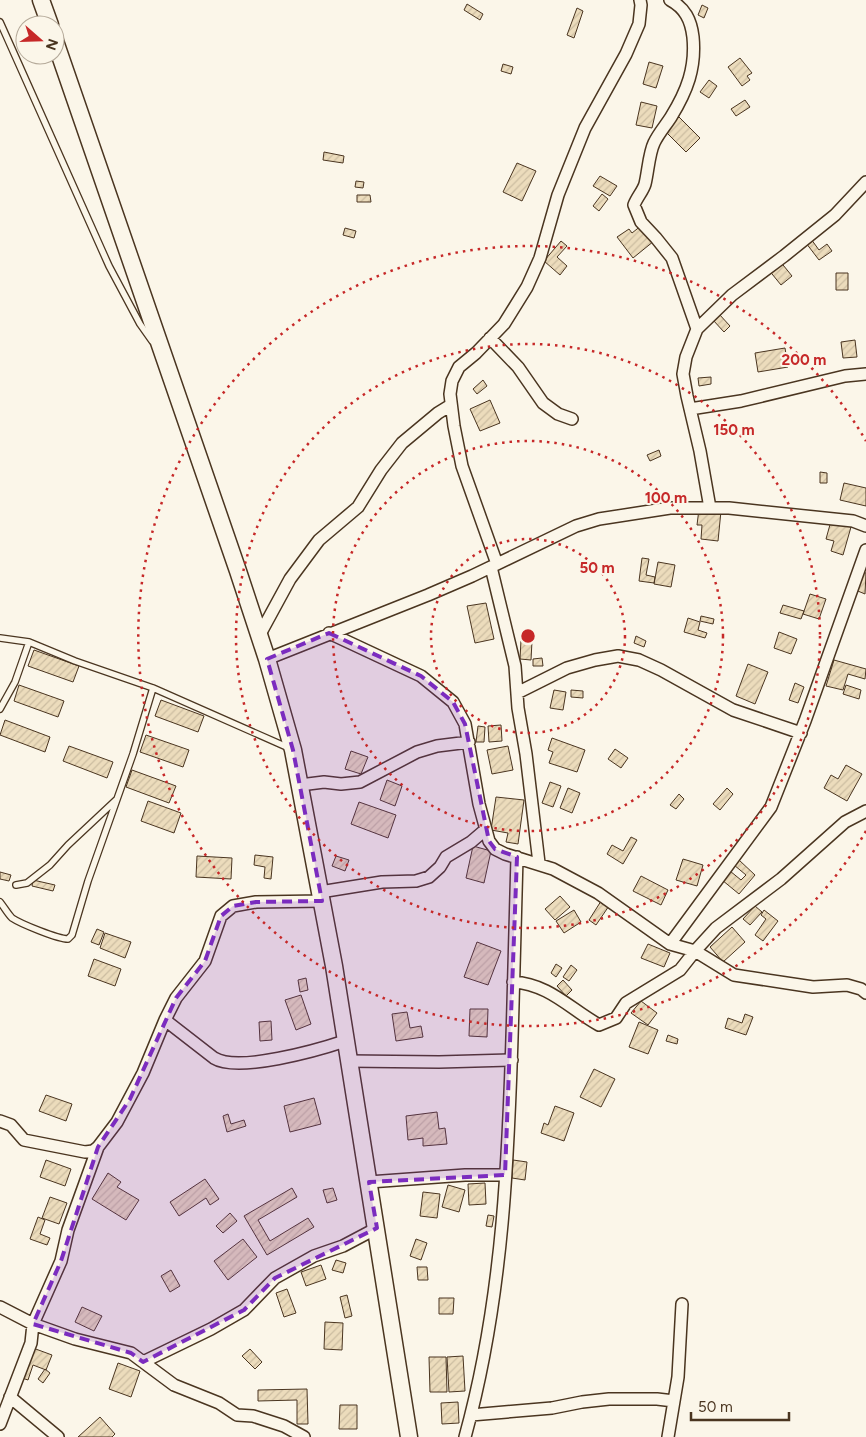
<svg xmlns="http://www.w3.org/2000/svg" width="866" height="1437" viewBox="0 0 866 1437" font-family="Figtree,sans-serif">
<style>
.building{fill:url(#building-hatch);stroke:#4a3520}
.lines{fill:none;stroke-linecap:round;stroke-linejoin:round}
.lane-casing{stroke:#4a3520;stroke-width:8}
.street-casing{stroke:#4a3520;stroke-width:14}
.secondary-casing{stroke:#4a3520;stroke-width:19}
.lane{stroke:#fbf6e9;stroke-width:5.5}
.street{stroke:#fbf6e9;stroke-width:11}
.secondary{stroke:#fbf6e9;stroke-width:16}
.marked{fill:#7b2cbf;fill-opacity:0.2;stroke:#7b2cbf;stroke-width:4;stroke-dasharray:10 6;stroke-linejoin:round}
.ring{fill:none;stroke:#c62828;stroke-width:2.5;stroke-dasharray:2.5 5}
.centre{fill:#c62828;stroke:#fbf6e9;stroke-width:2.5}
.ring-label{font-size:15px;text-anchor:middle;font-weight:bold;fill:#c62828;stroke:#fbf6e9;stroke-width:4;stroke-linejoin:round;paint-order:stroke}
</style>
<defs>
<pattern id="building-hatch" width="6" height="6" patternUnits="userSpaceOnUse" patternTransform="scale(1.25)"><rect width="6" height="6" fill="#ecdcbc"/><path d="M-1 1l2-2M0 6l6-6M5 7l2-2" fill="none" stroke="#ccbda1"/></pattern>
</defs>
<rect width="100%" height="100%" fill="#fbf6e9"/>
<path class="building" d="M467 4 483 14 480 20 464 10Z
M702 5 708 8 704 18 698 15Z
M577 8 583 11 574 38 567 35Z
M740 58 752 73 747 76 750 80 742 86 728 67Z
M649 62 663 66 656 88 643 84Z
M503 64 513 67 511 74 501 71Z
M709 80 717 86 709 98 700 92Z
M745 100 750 107 736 116 731 109Z
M641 102 657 106 652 128 636 125Z
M679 117 700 138 686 152 665 131Z
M324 152 344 156 343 163 323 160Z
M517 163 536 171 522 201 503 192Z
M600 176 617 186 610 196 593 186Z
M356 181 364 182 363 188 355 187Z
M602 194 608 199 599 211 593 206Z
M357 195H370L371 202H357Z
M642 225 654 241 633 258 617 237 629 229 632 233Z
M345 228 356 231 354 238 343 235Z
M811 239 819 250 827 244 832 251 819 260 806 243Z
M561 241 567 246 557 257 567 266 560 275 544 261Z
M779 260 792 276 781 285 768 269Z
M836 273H848V290H836Z
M719 314 730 326 724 332 713 320Z
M855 340 857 357 843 358 841 342Z
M785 348 788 367 758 372 755 353Z
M711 377V384L699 386 698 378Z
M483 380 487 386 477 394 473 389Z
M490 400 500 423 480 431 470 409Z
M659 450 661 456 650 461 647 455Z
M820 472 827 473V483H820Z
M844 483 866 488V506L840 500Z
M699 509 721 511 718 541 701 539 702 525H697Z
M831 521 851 527 843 555 831 551 834 541 826 539Z
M642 558 649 559 646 575 655 577 654 583 639 581Z
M658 562 675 565 671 587 654 584Z
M859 571 866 573 865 594 853 589Z
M810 594 826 599 819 619 803 614Z
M486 603 494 639 475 643 467 606Z
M783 605 804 611 801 619 780 613Z
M701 616 714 619 713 624 700 621Z
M688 618 700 622 698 630 707 633 705 638 684 632Z
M779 632 797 639 791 654 774 648Z
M636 636 646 641 644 647 634 643Z
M521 640 532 641 531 660 520 659Z
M34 650 79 666 73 682 28 666Z
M542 658 543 666H533V659Z
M834 660 866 669 865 679 848 674 843 690 826 686Z
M748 664 768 672 755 704 736 696Z
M795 683 804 687 798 703 789 700Z
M19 685 64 701 58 717 14 701Z
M846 685 861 690 859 699 843 694Z
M554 690 566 692 563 710 550 708Z
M571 690 583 691V698L571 697Z
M161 700 204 716 198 732 155 716Z
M5 720 50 737 45 752 0 735Z
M501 725 502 741 489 742 488 726Z
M478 726 485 727 484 742H476Z
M146 735 189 750 183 767 140 752Z
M552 738 585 750 577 772 549 763 553 752 548 750Z
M69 746 113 762 107 778 63 761Z
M508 746 513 770 492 774 487 750Z
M615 749 628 758 621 768 608 759Z
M351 751 368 757 361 774 345 769Z
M846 765 862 774 847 801 824 788 831 775 838 779Z
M132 770 176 786 169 803 126 787Z
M387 780 402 786 395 806 380 800Z
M550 782 561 786 553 807 542 803Z
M568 788 580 793 572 813 560 808Z
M727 788 733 794 720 810 713 804Z
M679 794 684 799 676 809 670 805Z
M496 797 524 800 518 844 506 842 508 833 491 830Z
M148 801 181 813 174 833 141 821Z
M359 802 396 815 388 838 351 824Z
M631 837 637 840 623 864 607 854 612 845 623 851Z
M473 846 491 851 484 883 466 878Z
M255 855 273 857 271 879 264 878 265 867 254 865Z
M197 856 232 858 231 879 196 877Z
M336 856 349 860 345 871 332 866Z
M683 859 703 865 697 886 676 880Z
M739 860 755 875 739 894 722 880 730 871 741 880 746 875 734 865Z
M0 872 11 875 9 881 0 879Z
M641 876 668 890 661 905 633 891Z
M33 880 55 885 53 891 32 886Z
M560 896 570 907 555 920 545 909Z
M603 898 611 903 596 925 589 920Z
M755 906 762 912 750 925 743 919Z
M574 910 581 922 564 933 556 921Z
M764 910 778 921 763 941 755 935 766 919 761 915Z
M732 927 745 942 723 962 710 947Z
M97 929 104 932 99 945 91 942Z
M105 933 131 942 125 958 100 948Z
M477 942 501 951 488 985 464 977Z
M648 944 670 953 664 967 641 958Z
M94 959 121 969 115 986 88 976Z
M556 964 562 968 556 977 551 973Z
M571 965 577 970 569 981 563 977Z
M306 978 308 990 300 992 298 980Z
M563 980 572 990 566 996 557 986Z
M301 995 311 1024 296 1030 285 1000Z
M641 1001 657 1013 648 1025 631 1013Z
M470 1009H488L487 1037 469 1036Z
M407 1012 410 1028 421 1026 423 1037 396 1041 392 1014Z
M745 1014 753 1017 746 1035 725 1028 728 1018 742 1023Z
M271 1021 272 1040 260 1041 259 1022Z
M639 1022 658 1030 648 1054 629 1047Z
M668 1035 678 1039 677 1044 666 1041Z
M594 1069 615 1079 601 1107 580 1097Z
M46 1095 72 1104 66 1121 39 1111Z
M314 1098 321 1124 290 1132 284 1106Z
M555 1106 574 1113 564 1141 541 1133 544 1123 548 1125Z
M437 1112 439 1129 445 1128 447 1144 423 1146V1138L408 1140 406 1116Z
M228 1114 231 1124 244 1120 246 1126 227 1132 223 1116Z
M46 1160 71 1169 65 1186 40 1177Z
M513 1160 527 1162 525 1180 512 1178Z
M108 1173 121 1182 117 1187 139 1200 126 1220 92 1199Z
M205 1179 219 1199 210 1205 206 1198 179 1216 170 1202Z
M485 1183 486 1204 469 1205 468 1184Z
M448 1185 465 1190 459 1212 442 1207Z
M292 1188 297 1197 258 1220 270 1241 308 1218 314 1227 267 1255 244 1216Z
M333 1188 337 1200 327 1203 323 1190Z
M423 1192 440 1194 437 1218 420 1216Z
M50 1197 67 1203 59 1224 42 1218Z
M230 1213 237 1221 223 1233 216 1226Z
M488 1215 494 1216 492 1227 486 1226Z
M38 1217 45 1220 40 1234 50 1238 47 1245 30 1239Z
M243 1239 257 1257 228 1280 214 1261Z
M416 1239 427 1243 421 1260 410 1256Z
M336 1260 346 1263 343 1273 332 1270Z
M321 1265 326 1279 306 1286 301 1272Z
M417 1267H427L428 1280H418Z
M171 1270 180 1286 170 1292 161 1276Z
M287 1289 296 1313 284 1317 276 1293Z
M347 1295 352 1316 345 1318 340 1297Z
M439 1298H454L453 1314H439Z
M82 1307 102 1316 94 1331 75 1322Z
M325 1322 343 1323 342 1350 324 1349Z
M33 1348 52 1355 46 1370 33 1365 28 1380 22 1378Z
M250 1349 262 1362 255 1369 242 1356Z
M463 1356 465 1391 449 1392 447 1357Z
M429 1357H446L447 1392H430Z
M118 1363 140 1371 131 1397 109 1389Z
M45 1369 50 1373 43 1383 38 1379Z
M307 1389 308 1424H297V1400L258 1401V1390Z
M458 1402 459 1423 442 1424 441 1403Z
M340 1405H357V1429H339Z
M100 1417 115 1434 112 1437H78Z"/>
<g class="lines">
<defs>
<path id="lane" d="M0 22 109 266 140 324 152 341
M0 638 29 642 75 661 153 688 289 748
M0 709 15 682 29 642
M16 885 27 883 50 865 68 845 116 800
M0 902C4 907 8 914 12 918 21 924 58 939 68 939L72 935 88 881 133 754 153 688"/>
<path id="street" d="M670 0C685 8 691 20 693 37 696 68 687 91 671 117 666 125 658 134 654 143 649 153 648 172 645 184 643 191 637 197 634 205L641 222 656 238 672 258 697 329
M490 338 518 367 543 403 558 414 572 419
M690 409 741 401 845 376 866 374
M710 508 700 451 687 396 683 374 686 357 697 329 732 295 784 256 835 215 866 182
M497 564 462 466 454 426 450 394 452 381 459 367 476 353 504 324 527 287 540 258 558 195 585 128 626 54 639 24 641 5 640 0
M491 567 515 666 518 708 526 754 539 863
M329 633 421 676 453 702 465 724 479 804 489 841 495 849 505 854 553 869 598 893 670 944 695 951 734 975 813 987 847 985 861 989 866 993
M259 636 290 579 319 540 358 507 381 470 402 443 438 413 451 405
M267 659 428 595 472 576 576 526 599 519 670 508H729L853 521 866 526
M517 693 567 668 595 660 618 656 639 660 661 670 733 710 801 733
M300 785 324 782 341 784 360 782 417 752 437 746 469 742
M320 892 382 882 416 881 429 877 440 867 446 857 471 842 485 830
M670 944 771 807 805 721 866 550
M513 982C549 984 570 1009 599 1025L616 1018 626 1003 680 970 695 951 716 928 781 879 845 822 866 811
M165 1020 214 1058C238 1073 318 1050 345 1041
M348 1061 439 1062 512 1060
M0 1121 11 1125 24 1140 85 1152 93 1151 98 1147 117 1122 143 1073 165 1020 176 998 205 961 221 916 233 906 256 902 322 901
M98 1147 68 1230 61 1261 33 1324 75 1339 131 1353 174 1385 219 1403 237 1415 253 1416 284 1426 304 1437
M369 1182 465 1175H505
M0 1307 33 1324 31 1343 0 1424
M143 1362 211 1329 244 1310 275 1278 314 1256 343 1246 377 1228
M10 1397 58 1437
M471 1415 552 1408 582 1402 609 1399H657L674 1401
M465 1437C504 1296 509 1150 513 1004 514 955 516 906 517 857
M668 1437 678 1377 682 1304"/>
<path id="secondary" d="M41 0 50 25
M55 41 238 571 267 659 293 750 334 966 409 1437"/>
</defs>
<use href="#lane" class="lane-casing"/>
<use href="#street" class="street-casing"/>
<use href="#secondary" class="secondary-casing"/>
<use href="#lane" class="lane"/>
<use href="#street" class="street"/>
<use href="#secondary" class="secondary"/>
</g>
<path class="marked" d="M329 633 421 676 453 702 465 724 489 841 495 849 517 857 505 1175 369 1182 377 1228 275 1278 244 1310 143 1362 131 1353 33 1324 61 1261 98 1147 130 1099 176 998 205 961 221 916 233 906 256 902 322 901 293 750 267 659Z"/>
<g class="ring">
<circle cx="528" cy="636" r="97"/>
<circle cx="528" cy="636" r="195"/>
<circle cx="528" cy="636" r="292"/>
<path d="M866 831A390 390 0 1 1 866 441"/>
</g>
<circle cx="528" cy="636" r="8" class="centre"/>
<g class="ring-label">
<text x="804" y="365">200 m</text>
<text x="734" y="435">150 m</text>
<text x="666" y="503">100 m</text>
<text x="597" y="573">50 m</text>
</g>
<g transform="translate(40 40) rotate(110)"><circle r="24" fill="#fbf6e9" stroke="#b4a999"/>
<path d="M0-4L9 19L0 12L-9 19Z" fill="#c62828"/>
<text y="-8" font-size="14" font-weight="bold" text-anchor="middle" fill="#4a3520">N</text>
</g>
<path d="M691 1412v8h98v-8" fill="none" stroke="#4a3520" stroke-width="2.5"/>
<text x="698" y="1412" font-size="15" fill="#4a3520" stroke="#fbf6e9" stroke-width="4" paint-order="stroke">50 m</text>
</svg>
